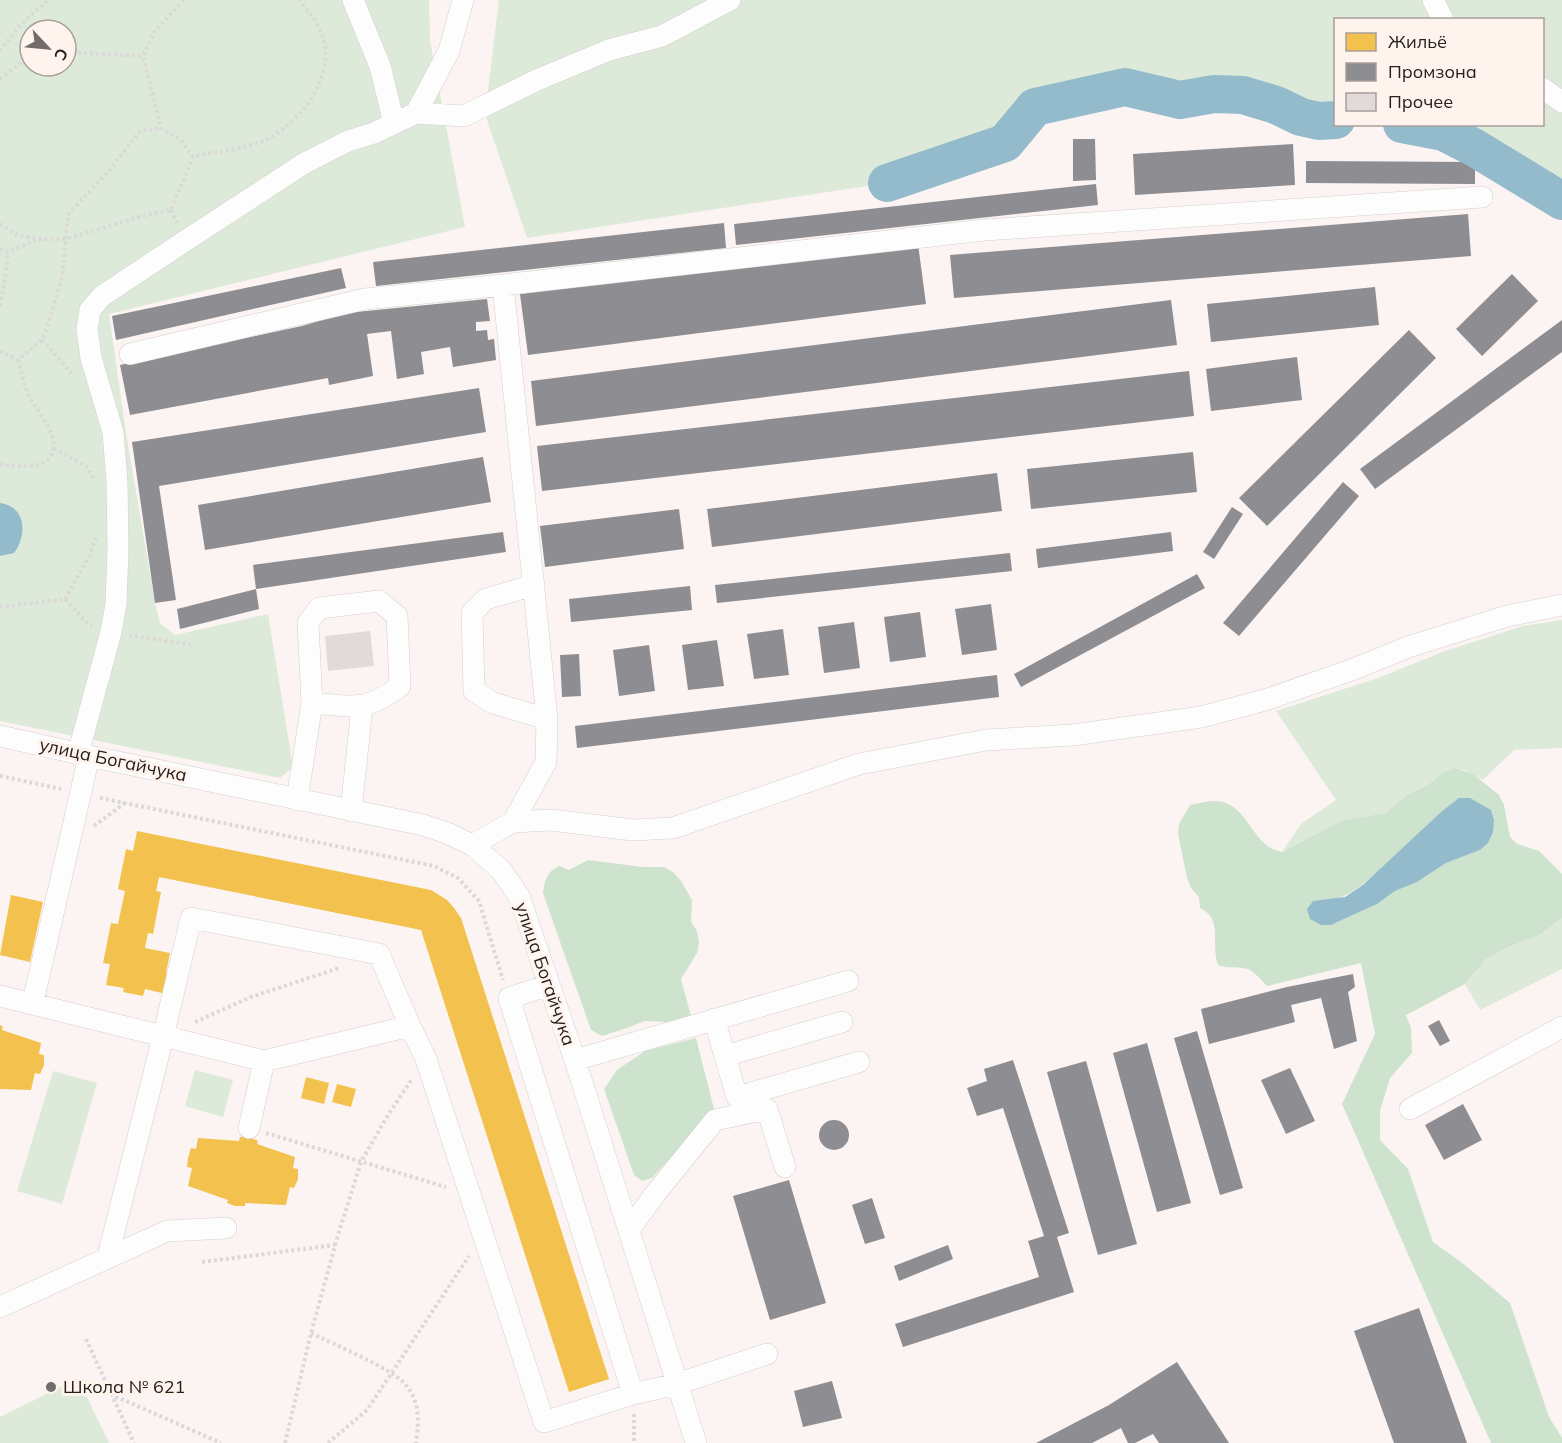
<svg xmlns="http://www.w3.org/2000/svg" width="1562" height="1443" viewBox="0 0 1562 1443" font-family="Mulish,sans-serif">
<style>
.green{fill:#ddeada;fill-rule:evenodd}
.forest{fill:#cee3cd;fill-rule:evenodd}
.water{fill:#93bbcb}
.homes{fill:#f2c14e}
.industry{fill:#8d8d92}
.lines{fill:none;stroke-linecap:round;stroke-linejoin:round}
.river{stroke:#93bbcb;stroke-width:38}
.building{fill:#e0dbd9}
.minor-casing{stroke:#d5cfcd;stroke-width:22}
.path{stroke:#dbd9d8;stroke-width:4;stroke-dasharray:3 3;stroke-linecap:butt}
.minor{stroke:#fefdfd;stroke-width:21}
.poi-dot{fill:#716b69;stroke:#fff3ee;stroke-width:2}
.labels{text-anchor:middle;stroke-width:6;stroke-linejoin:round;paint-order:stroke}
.street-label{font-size:18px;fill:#26211f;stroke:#fff3ee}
.poi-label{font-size:18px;fill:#26211f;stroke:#fff3ee;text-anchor:start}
</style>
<rect width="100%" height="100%" fill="#fbf4f2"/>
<path class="green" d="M0 0H429L430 41 465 227 109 314 126 433 155 603 160 623 175 635 268 614 293 767 280 778 0 721ZM30 30H66V66H30Z
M499 0H1562V201L1475 148 1444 132 1402 125 1542 124V20H1336L1335 120 1319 121 1301 117 1276 105 1243 95 1214 94 1180 100 1125 87 1035 107 1005 143 887 183 527 238 485 114Z
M1562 620V748L1514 750 1483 780 1464 770 1443 773 1426 786 1405 796 1386 813 1343 820 1282 852 1301 824 1336 800 1276 711 1378 678 1445 651 1523 626Z
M1562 918V969L1480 1010 1465 984 1485 960 1506 948 1539 935Z
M195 1070 233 1080 223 1117 185 1106Z
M53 1071 97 1083 62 1204 17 1191Z
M67 1384 85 1393 109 1443H0V1417Z"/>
<path class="forest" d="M1454 768 1473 774 1499 795 1504 805 1510 837 1517 844 1539 851 1562 874V918L1539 935 1506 948 1485 960 1465 984 1406 1015 1411 1028 1412 1053 1390 1078 1380 1111V1140L1408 1169 1433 1242 1465 1265 1510 1303 1549 1417 1562 1438V1443H1491L1342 1104 1375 1034 1361 963 1267 986C1262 981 1255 972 1248 969 1238 966 1229 969 1218 965 1210 943 1224 920 1200 908L1199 897 1191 888 1187 878 1178 834 1179 824 1190 805C1199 803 1213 799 1223 802 1250 810 1253 847 1282 852L1343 820 1386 813 1405 796 1426 786 1443 773ZM1441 812 1480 850 1446 863 1417 882 1395 891 1377 904 1331 925 1335 899C1362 894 1418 833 1441 812Z
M588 860 643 867H664L673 872 681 881 692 900 691 922 697 931 699 942 697 953 681 979 691 1016 667 1022 645 1021 624 1029 602 1036 591 1030 543 893C545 879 547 872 559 866L569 870Z
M696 1038 714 1109 652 1178 642 1181 634 1175 604 1089 617 1070 645 1051Z"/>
<path class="water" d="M0 503C27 507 27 535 14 553L0 556Z
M1459 798H1470L1491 810 1494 820 1493 832 1488 843 1480 850 1446 863 1417 882 1395 891 1377 904 1331 925H1321L1310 919 1307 909 1313 901 1345 897 1364 884 1441 812Z"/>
<path class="homes" d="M137 831 431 890 447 900 454 908 461 918 609 1379 569 1392 421 930 159 877 156 891 161 892 153 934 148 933 145 948 170 953 166 973H170L166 994 145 989 143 996 123 992 124 988 106 985 110 964 103 963 111 923 118 924 125 891 118 889 126 849 133 851Z
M11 895 43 902 30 962 0 955Z
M0 1025 3 1027 2 1030 41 1043 39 1054 44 1055V1065L40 1074 35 1073 31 1090 0 1089Z
M306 1077 329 1083 324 1104 301 1098Z
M337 1084 356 1089 351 1107 332 1102Z
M240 1137H249L258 1141 257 1144 295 1157 293 1168 298 1169V1179L294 1188 290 1187 286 1205 245 1203V1206H235L227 1203 228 1200 188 1186 192 1168 187 1167 188 1158 191 1148 196 1149 198 1138 239 1141Z"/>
<path class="industry" d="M1073 139H1095L1096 180 1073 181Z
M1293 144 1295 185 1135 195 1133 154Z
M1306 161 1475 162V184L1306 183Z
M1096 184 1098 205 736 245 734 224Z
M1468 214 1471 256 954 298 950 255Z
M724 223 726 248 376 286 373 262Z
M918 244 926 304 528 355 520 294Z
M341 268 346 288 116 340 112 316Z
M1512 274 1538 301 1482 356 1456 329Z
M1375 287 1379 325 1211 342 1207 304Z
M487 299 490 321 476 322V331L487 330 488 340 494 339 496 360 453 367 450 347 421 352 424 374 397 379 391 331 367 334 373 376 329 385 328 378 130 415 120 365 302 326 346 313Z
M1171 300 1177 345 536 426 531 381Z
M1562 320V352L1375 489 1360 469Z
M1409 330 1436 358 1267 526 1239 498Z
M1297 357 1302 400 1211 411 1206 369Z
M1189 371 1194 416 542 491 537 446Z
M479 388 486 432 159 486 176 600 155 603 132 442Z
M1193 452 1197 492 1031 509 1027 469Z
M483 457 491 502 205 550 198 505Z
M997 473 1002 511 712 547 707 509Z
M1343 482 1359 496 1239 636 1223 623Z
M1232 507 1243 514 1214 559 1203 552Z
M679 509 684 549 545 567 540 526Z
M503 532 506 552 256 589 253 565Z
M1171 532 1173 551 1038 568 1036 549Z
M1010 553 1012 571 717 603 715 585Z
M1197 574 1205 588 1021 687 1014 674Z
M690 586 692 610 571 622 569 599Z
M256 589 259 609 180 629 177 609Z
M991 604 997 650 962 655 955 609Z
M920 612 926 657 890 662 884 617Z
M854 622 860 668 824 673 818 627Z
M783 629 789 675 754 679 747 634Z
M717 640 724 686 688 690 682 645Z
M649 645 655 691 619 696 613 650Z
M579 654 581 696 562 697 560 655Z
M997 675 999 697 577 748 575 726Z
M1353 974 1355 987 1348 992 1357 1041 1334 1049 1321 998 1291 1005 1295 1022 1209 1044 1201 1009 1287 987Z
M1439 1020 1450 1041 1440 1046 1428 1026Z
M1197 1031 1243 1188 1220 1195 1174 1038Z
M1147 1043 1191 1203 1157 1212 1113 1053Z
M1013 1060 1069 1233 1057 1237 1074 1292 903 1347 895 1324 1039 1277 1028 1241 1044 1236 1003 1108 977 1116 967 1088 987 1081 984 1069Z
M1086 1061 1137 1244 1098 1255 1047 1072Z
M1290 1068 1315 1121 1286 1134 1261 1080Z
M1463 1104 1482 1140 1444 1160 1425 1125Z
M819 1135a15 15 0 1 1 30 0a15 15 0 1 1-30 0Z
M789 1180 826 1303 770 1320 733 1196Z
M872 1198 885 1238 865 1244 852 1205Z
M948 1245 953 1259 899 1281 894 1266Z
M1419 1308 1467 1443H1394L1354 1331Z
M1177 1362 1229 1443H1159L1153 1434 1135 1443H1128L1121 1428 1092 1443H1036L1109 1405Z
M832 1381 842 1418 803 1427 794 1391Z"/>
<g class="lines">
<path class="river" d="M1402 124 1444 132 1475 148 1562 201
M887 183 1005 143 1035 107 1125 87 1180 100 1214 94 1243 95 1276 105 1301 117 1319 121 1336 120"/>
</g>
<path class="building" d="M370 631 374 666 328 671 325 636Z"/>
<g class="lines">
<defs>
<path id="minor" d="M353 0 380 66 394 123
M1433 0 1443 20
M1542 88 1562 102
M416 113 449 51 463 0
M503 285 547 719 546 762 513 822
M130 354 365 299 503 285 984 230 1482 197
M534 585 486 599 472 613 474 691 493 703 547 719
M379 601 397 616 400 686C364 713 353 706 312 703L308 623 319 608Z
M0 736 89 756 423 825 447 833 472 845 501 870 519 896 575 1060 696 1443
M78 754 111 632 116 604 118 550 117 481 113 432 91 358 87 329 90 310 102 296 185 241 303 164 348 141 374 133 416 113 464 116 537 80 609 50 662 36 730 0
M297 800 312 703
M351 811 362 707
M472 845 513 822 551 820 633 830 673 828 859 764 986 740 1073 735 1201 717 1265 700 1354 669 1408 647 1507 616 1562 605
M549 985 509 998 633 1394
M0 996 264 1061 410 1026
M33 1002 89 756
M714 1019 737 1097 859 1062
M725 1056 842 1022
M575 1060 848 981
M1410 1109 1562 1027
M249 1128 264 1061
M629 1230 655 1194 715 1120 767 1109 785 1167
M108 1256 163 1037 191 918 379 954 410 1026 426 1059 544 1422 633 1394 677 1384 767 1354
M0 1307 167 1231 226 1228"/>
</defs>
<use href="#minor" class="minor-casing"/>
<path class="path" d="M184 0 154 32 143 56 161 128 181 140 193 157C216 151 242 150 265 140 302 122 340 73 320 30 316 19 306 9 299 0
M0 51 21 24 48 0
M66 52 143 56
M0 79 22 62 30 59
M171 210 177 223
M0 224 17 235 38 239H66L146 215 171 210 193 157
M0 249 8 252 38 239
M0 306 4 287 8 252
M42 340 73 375
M0 351 18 360 42 340 47 328 62 277 68 215 112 167 140 131 161 128
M54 448 87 467 94 478
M0 464C21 469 62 470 52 436 47 422 36 409 29 396 24 384 21 372 18 360
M65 599 89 557 96 538
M0 607 65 599 88 624 92 626
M129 635 193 645
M0 776 61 789
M100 798 434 866 458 878 479 901 503 980
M94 826 125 803
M195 1022 251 997 339 968
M266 1133 446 1187
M202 1262 335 1245
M311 1333C331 1343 395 1370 406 1385 420 1402 419 1422 416 1443
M86 1339 134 1443
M110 1394 221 1443
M634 1414V1443
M285 1443 311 1333 338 1235 361 1162 388 1115 412 1079
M328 1443 367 1410 469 1256"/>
<use href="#minor" class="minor"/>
</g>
<circle class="poi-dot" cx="51" cy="1387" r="6"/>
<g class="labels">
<g class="street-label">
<text transform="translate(113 760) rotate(12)" y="6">улица Богайчука</text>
<text transform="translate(545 974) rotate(71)" y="6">улица Богайчука</text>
</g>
<g class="poi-label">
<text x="63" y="1393">Школа № 621</text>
</g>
</g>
<rect x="1334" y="18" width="210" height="108" fill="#fff3ee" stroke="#a89f9b" stroke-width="1.5"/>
<rect x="1346" y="33" width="30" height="18" fill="#f2c14e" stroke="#a89f9b" stroke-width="1.5"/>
<text x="1388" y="48" font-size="18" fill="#26211f">Жильё</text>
<rect x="1346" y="63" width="30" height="18" fill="#8d8d92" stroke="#a89f9b" stroke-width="1.5"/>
<text x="1388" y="78" font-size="18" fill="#26211f">Промзона</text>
<rect x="1346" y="93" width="30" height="18" fill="#e0dbd9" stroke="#a89f9b" stroke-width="1.5"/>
<text x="1388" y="108" font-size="18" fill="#26211f">Прочее</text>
<g transform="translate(48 48) rotate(116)"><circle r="28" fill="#fff3ee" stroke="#a89f9b" stroke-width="1.5"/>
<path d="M0-4.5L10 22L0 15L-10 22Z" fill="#716b69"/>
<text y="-9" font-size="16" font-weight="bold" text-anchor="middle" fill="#26211f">С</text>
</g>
</svg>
